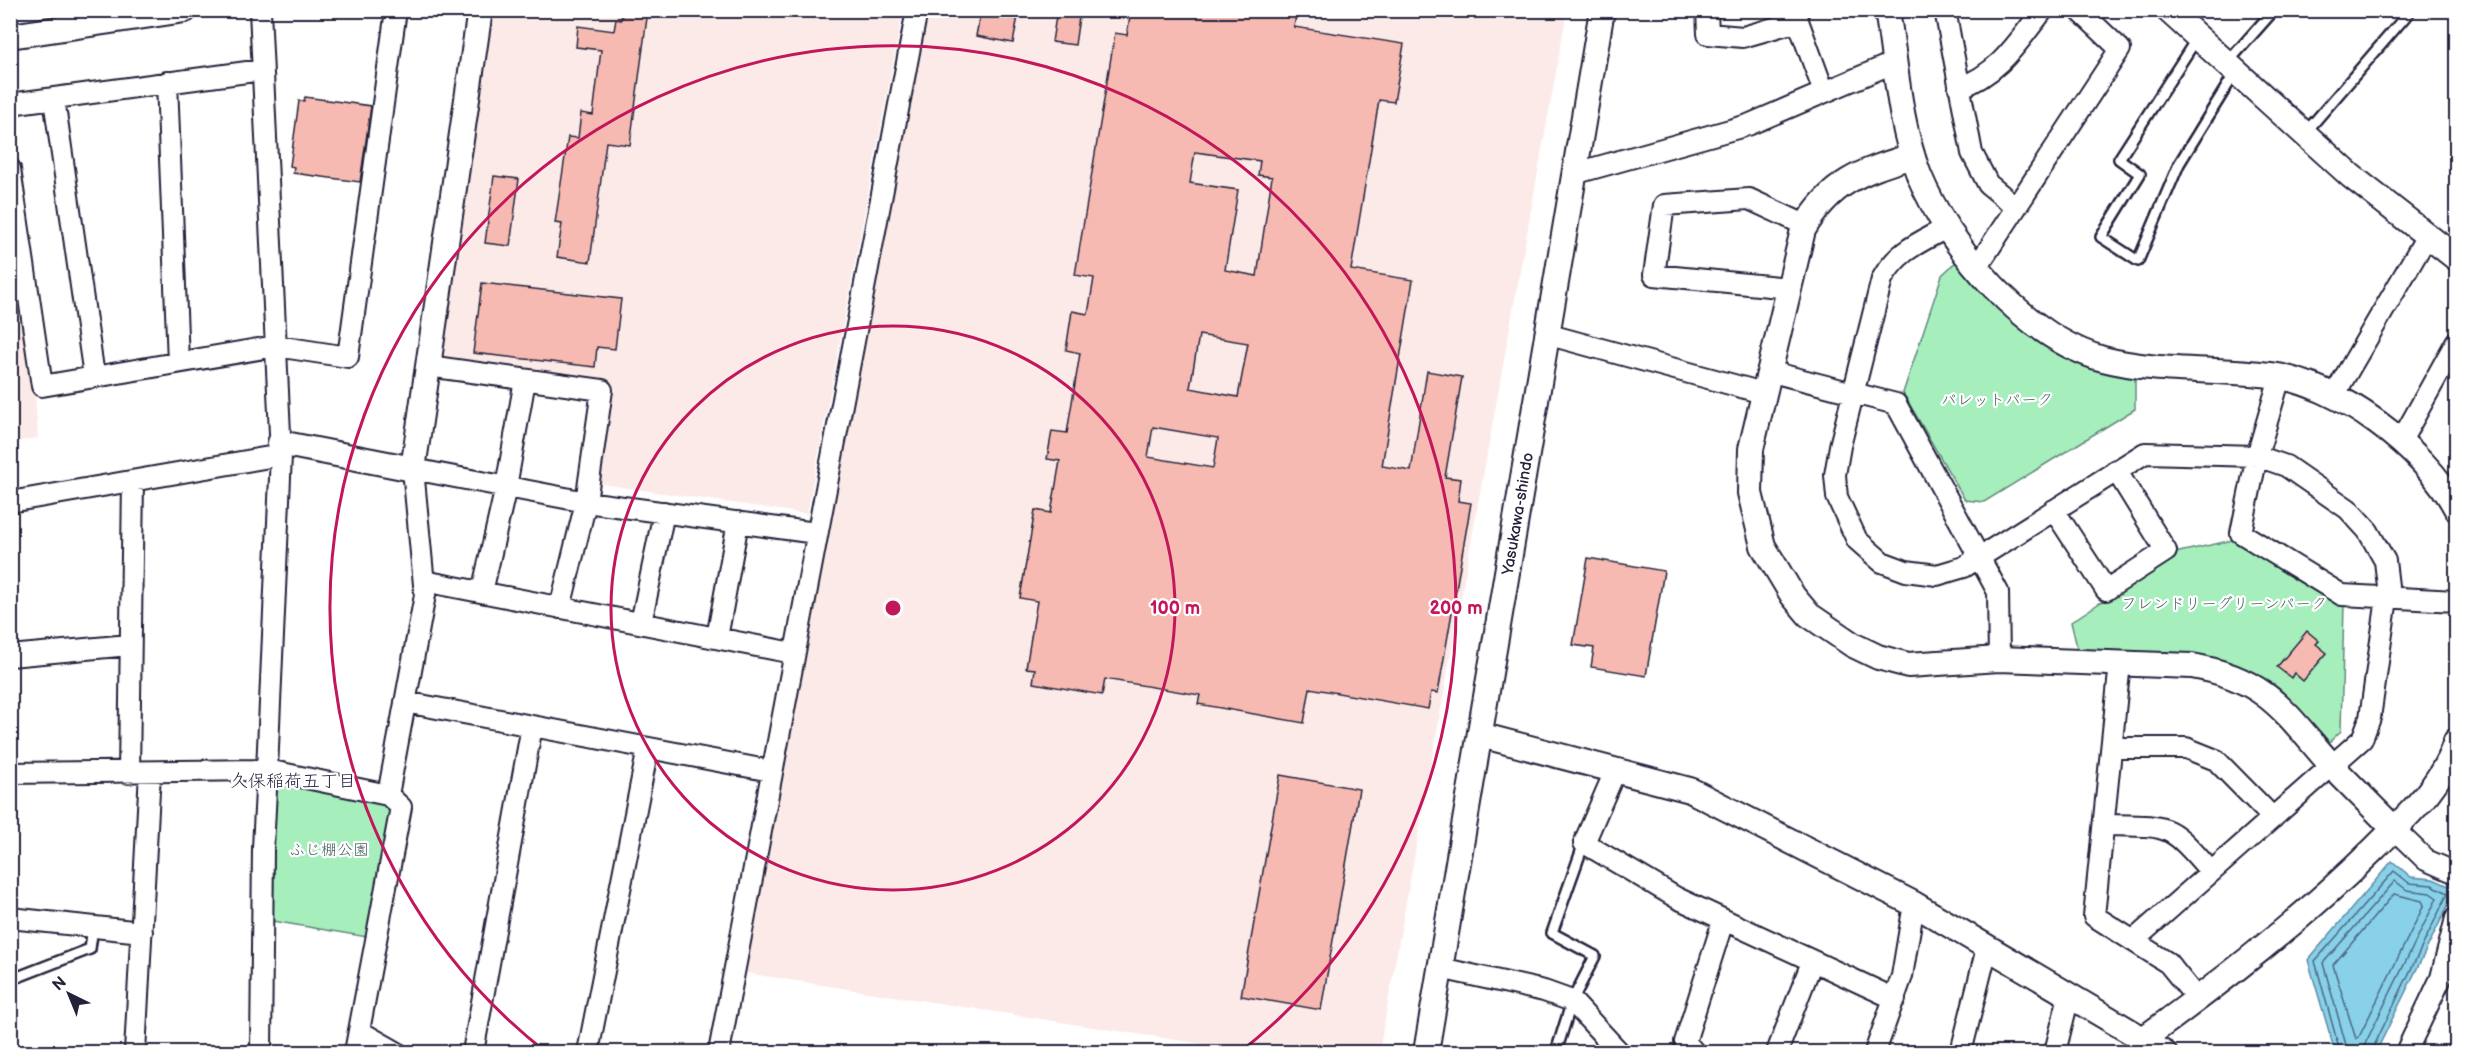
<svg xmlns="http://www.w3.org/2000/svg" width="2467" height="1063" viewBox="0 0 2467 1063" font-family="'Balsamiq Sans','Klee One',sans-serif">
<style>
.built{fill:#fceae8}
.green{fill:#a6efbd;stroke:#64887c;stroke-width:1.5}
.water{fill:#88d1e9;stroke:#5f8ba3;stroke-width:1.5}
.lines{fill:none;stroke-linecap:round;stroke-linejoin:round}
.shore{stroke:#4b6881;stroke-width:1.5}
.building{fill:#f6bab2;stroke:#22223b;stroke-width:1.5;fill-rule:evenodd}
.service-casing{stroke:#22223b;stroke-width:14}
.minor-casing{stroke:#22223b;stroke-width:24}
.tertiary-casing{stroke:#22223b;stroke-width:28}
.service{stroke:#fff;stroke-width:9}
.minor{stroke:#fff;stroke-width:20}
.tertiary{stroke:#fff;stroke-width:24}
.ring{fill:none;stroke:#c2185b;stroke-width:3}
.labels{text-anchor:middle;stroke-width:4.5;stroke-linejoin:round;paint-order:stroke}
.park-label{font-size:16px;fill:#4a6062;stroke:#fff}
.street-label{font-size:16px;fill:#22223b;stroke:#fff}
.neighbourhood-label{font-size:18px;fill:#22223b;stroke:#fff}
.centre{fill:#c2185b;stroke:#fff;stroke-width:3}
.ring-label{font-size:18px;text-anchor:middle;font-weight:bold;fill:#c2185b;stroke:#fff;stroke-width:4.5;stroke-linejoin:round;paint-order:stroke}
</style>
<rect width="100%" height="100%" fill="#fff"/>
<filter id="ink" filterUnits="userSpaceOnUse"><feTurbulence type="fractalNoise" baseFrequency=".0167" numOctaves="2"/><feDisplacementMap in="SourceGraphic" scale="12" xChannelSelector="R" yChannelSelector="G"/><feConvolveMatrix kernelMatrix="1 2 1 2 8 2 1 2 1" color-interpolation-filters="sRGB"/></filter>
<g filter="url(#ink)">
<path class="built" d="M493 11H903L807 514 594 483 608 386 441 363Z
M924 11H1567L1379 1052H1253L739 972Z
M10 230 35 394 38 438 11 443Z"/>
<path class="green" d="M1958 260 1981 282 2135 373V409L1984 502 1965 500 1903 393 1942 275Z
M2233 540 2344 604 2341 731 2326 745 2263 682 2079 655 2071 622 2175 553Z
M283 783 384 802 392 809 367 937 273 921 275 791Z"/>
<path class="water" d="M2392 861 2411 877 2433 879 2456 889 2376 1052H2335L2308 960Z"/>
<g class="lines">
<path class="shore" d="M2394 894 2422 901 2424 905 2359 1037 2356 1039 2333 965Z
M2340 1052 2315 961 2394 871 2409 883 2432 885 2448 893 2371 1052
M2348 1052 2323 963 2395 881 2407 890 2430 893 2437 898 2365 1044 2364 1052"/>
</g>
<path class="building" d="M623 10H648L630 145 606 142 590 262 557 257 562 224 555 223 568 137 578 138 581 113 593 115 601 50 576 47 578 26 614 31 616 19 621 20Z
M981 10 1018 16 1013 43 976 36Z
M1057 10H1080L1075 45 1052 42Z
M1131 10H1223L1263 17 1264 10H1297L1294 27 1404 44 1394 102 1379 100 1351 270 1413 280 1382 466 1411 471 1427 371 1462 377 1445 477 1461 479 1458 501 1471 503 1438 693 1431 692 1428 709 1310 688 1304 723 1198 704 1200 695 1105 679 1102 695 1033 683 1035 669 1026 668 1037 601 1020 598 1035 510 1051 513 1060 461 1047 459 1052 431 1067 433 1080 353 1066 350 1072 311 1088 314 1094 278 1075 275 1115 33 1127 35ZM1195 152 1260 161 1258 175 1272 177 1257 276 1225 270 1238 190 1190 183ZM1199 335 1248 343 1238 397 1190 388ZM1153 427 1218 438 1213 468 1148 457Z
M305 97 371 106 360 182 293 173 294 167 290 166 299 101H304Z
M494 176 519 179 510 246 485 243Z
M482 283 621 299 615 349 597 347 595 367 473 353Z
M1588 558 1664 571 1646 676 1591 667 1594 648 1573 645Z
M2307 631 2319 641 2316 644 2327 653 2303 681 2294 673 2291 678 2277 667Z
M1280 775 1359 789 1321 1010 1241 996Z"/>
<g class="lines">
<defs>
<path id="service" d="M2197 38 2119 159 2140 174 2101 237 2138 261 2179 164 2235 73
M2228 62 2274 10
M2305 133 2411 10
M10 980 90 949 93 927
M1556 1052 1572 1001 1595 956 1552 933 1584 843"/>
<path id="minor" d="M1707 10 1708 34 1743 37 1798 21
M1797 10 1798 21 1824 92
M1945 10 1972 153 1988 184 2016 207
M167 82 178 362
M1959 88C2000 73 2017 43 2043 10
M54 99 94 376
M10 104 262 70
M10 169 42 386 276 346 348 357 396 10
M1573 174 1748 125 1895 62
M1948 227C1919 243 1898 250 1882 279L1840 446 1835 475 1837 497 1857 540 1882 562 1906 571 1937 575 1964 567 2145 453 2257 456 2286 466 2348 509 2368 531 2385 561 2388 586 2387 598 2370 718 2362 739 2133 941
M1977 267 2120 49 2079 10
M1789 288 1654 275 1664 205 1749 199 1805 225
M1546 334 1763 393
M428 366 602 390 586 502 560 608
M1768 371 1896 404 1998 592 1999 659
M2280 377 2257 456 2241 533 2342 595 2456 601
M2333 397 2427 236
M2401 441 2456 342
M10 502 281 455
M2054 510 2106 590 2166 551 2116 470
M424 581 793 653
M482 592 506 487 525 380
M641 623 664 512
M717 638 738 522
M10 656 129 645
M2120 663 2094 916 2168 963 2198 1000
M405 702 771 771
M2112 748H2186L2216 760 2273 818
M1616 769 1584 843 1677 898 1895 999
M10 773 267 770 281 455 260 10
M129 773 133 481
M388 795 425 595 413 469 586 502 816 533
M2105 825C2170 826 2168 822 2211 872
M2394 829 2426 860 2456 873
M10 918 142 932
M1440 968 1544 991 1572 1001 1619 1052
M359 1031 396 1052
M2143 1039 2166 1052
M135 1052 150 772
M261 1052 263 848 267 770 388 795 401 807 355 1052
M473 1052 532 726
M588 1052 648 748
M719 1052 917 10
M1694 1052 1685 1042 1723 921
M1777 1052 1812 962
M1875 1052 1902 976 1914 904
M1961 1052 1987 948
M2055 1052 2069 996
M2406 1052 2441 978 2456 918"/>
<g id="tertiary">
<path d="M1887 10C1896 64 1899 124 1919 175 1949 248 2025 337 2103 359 2157 373 2215 368 2270 375 2338 383 2425 449 2456 508"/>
<path d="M2168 10 2351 176 2456 258"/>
<path d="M10 36 185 10"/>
<path d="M1912 156C1861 172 1831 181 1803 230L1751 449 1750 493 1763 546 1793 596 1809 615 1853 645 1878 657 1908 665 1999 659 2192 666C2268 679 2285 713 2333 767 2353 788 2374 808 2394 829"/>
<path d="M280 443 413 469 480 10"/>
<path d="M1480 735 1690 790 1914 904 2143 1039C2225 980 2303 919 2375 848 2407 816 2442 786 2456 741"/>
<path id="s1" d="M1426 1052 1602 10"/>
</g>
</defs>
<use href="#service" class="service-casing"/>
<use href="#minor" class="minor-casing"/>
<use href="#tertiary" class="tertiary-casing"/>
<use href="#service" class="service"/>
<use href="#minor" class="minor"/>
<use href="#tertiary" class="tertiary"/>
</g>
</g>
<g class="ring">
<circle cx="893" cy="608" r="282"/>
<path d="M546 1052A563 563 0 1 1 1240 1052"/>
</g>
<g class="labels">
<g class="park-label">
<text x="1997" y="405">パレットパーク</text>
<text x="2224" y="609">フレンドリーグリーンパーク</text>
<text x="329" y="855">ふじ棚公園</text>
</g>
<g class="street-label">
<text dy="6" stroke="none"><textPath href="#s1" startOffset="546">Yasukawa-shindo</textPath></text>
</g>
<g class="neighbourhood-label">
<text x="293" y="787">久保稲荷五丁目</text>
</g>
</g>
<circle cx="893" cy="608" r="9" class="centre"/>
<g class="ring-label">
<text x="1175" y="614">100 m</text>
<text x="1456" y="614">200 m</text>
</g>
<rect width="2467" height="1063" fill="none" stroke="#fff" stroke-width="36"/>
<rect x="18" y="18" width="2431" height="1027" fill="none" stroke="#22223b" stroke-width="2" filter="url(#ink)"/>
<g transform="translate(69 994) rotate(317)" stroke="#ffffff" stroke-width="4.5" paint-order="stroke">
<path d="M0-4.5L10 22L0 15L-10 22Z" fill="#22223b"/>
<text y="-9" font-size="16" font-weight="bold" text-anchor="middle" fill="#22223b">N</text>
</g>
</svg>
